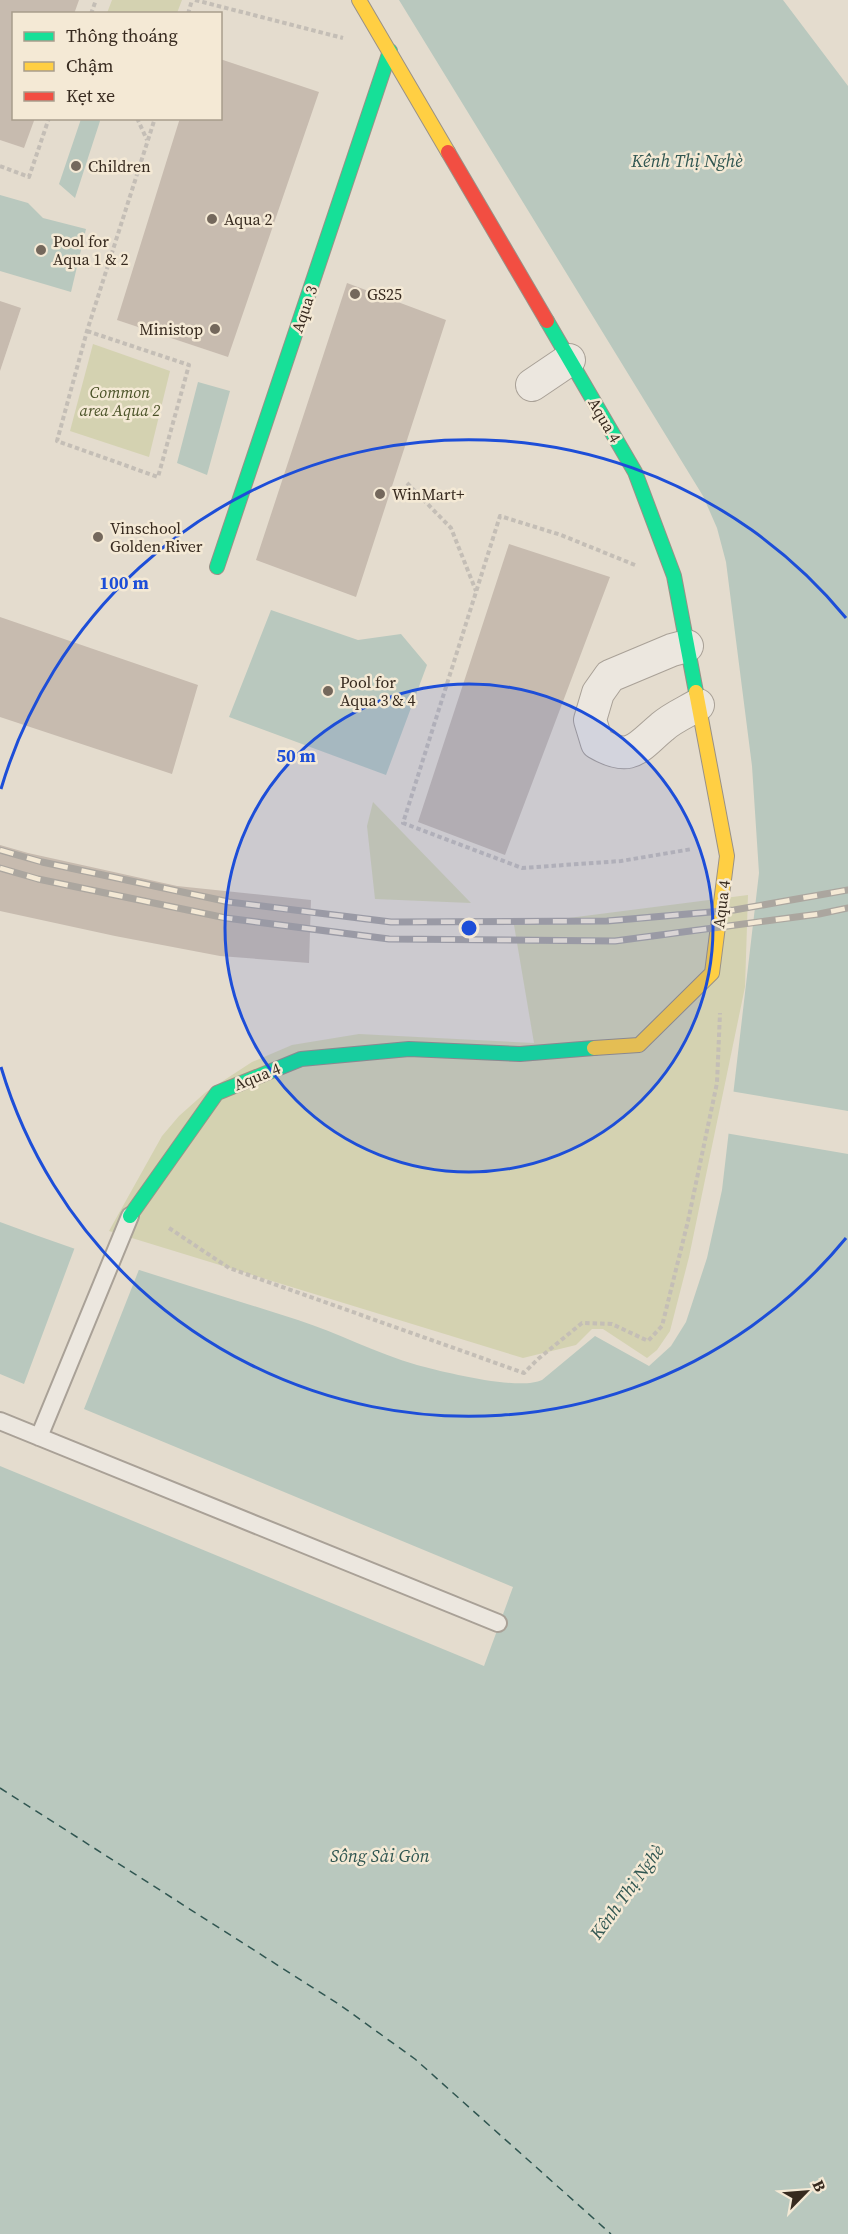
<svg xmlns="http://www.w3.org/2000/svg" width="848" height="2234" viewBox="0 0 848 2234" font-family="'Source Serif 4',serif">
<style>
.green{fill:#d4d2b1}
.water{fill:#b9c8be}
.pier{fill:#e4dcce}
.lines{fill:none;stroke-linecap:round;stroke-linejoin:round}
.ferry{stroke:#305651;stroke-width:1.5;stroke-dasharray:8 6;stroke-linecap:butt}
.building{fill:#c7bbaf}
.lane-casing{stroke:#a9a197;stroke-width:20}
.street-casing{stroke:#a9a197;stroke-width:34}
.fast-casing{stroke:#999187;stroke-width:16}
.slow-casing{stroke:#999187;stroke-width:16}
.jam-casing{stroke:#999187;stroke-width:16}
.path{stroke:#c4beb6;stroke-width:4;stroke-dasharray:4.5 3;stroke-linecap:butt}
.lane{stroke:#ece7df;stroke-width:16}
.street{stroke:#ece7df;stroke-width:32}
.fast{stroke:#16e098;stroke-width:14}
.slow{stroke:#ffcf43;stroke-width:14}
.jam{stroke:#f24e42;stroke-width:14}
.rail-casing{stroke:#aba69f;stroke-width:7}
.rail{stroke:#f4e9d5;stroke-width:4.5;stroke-dasharray:14;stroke-linecap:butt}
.ring{fill:none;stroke:#1d4ed8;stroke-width:3}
.poi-dot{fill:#74685c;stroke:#f4e9d5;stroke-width:2}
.labels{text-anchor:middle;stroke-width:5;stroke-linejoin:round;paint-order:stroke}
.poi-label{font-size:16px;fill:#372a1f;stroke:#f4e9d5;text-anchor:start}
.street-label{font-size:16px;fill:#372a1f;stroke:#f4e9d5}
.park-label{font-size:16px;font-style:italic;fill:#4a5227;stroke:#f4e9d5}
.water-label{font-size:18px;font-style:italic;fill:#305651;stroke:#f4e9d5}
.centre{fill:#1d4ed8;stroke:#f4e9d5;stroke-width:3}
.ring-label{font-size:18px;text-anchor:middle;font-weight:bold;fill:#1d4ed8;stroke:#f4e9d5;stroke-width:5;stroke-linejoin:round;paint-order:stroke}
</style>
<rect width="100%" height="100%" fill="#e4dcce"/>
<path class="green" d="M112 0H182L177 13H107Z
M93 344 170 371 149 457 70 431Z
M373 802 471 903 375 899 367 826Z
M748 895 745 987 689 1257 670 1331 657 1350 647 1358 603 1329H592L576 1345 523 1358 109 1231 162 1136 179 1116 206 1092 252 1062 292 1045 359 1034 534 1043 514 925Z"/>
<path class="water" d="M399 0H783L848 86V2234H0V1222C98 1259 198 1288 298 1320 338 1333 376 1353 417 1365 443 1372 519 1391 542 1380L595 1336 649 1366 671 1346 686 1322 707 1258 722 1190 759 873 752 766 726 562 717 528 703 496Z
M81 119H99L100 121 75 198 59 184Z
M0 195 28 203 43 218 86 229 71 292 0 271Z
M198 382 230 391 207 475 177 463Z
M271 610 358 640 401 634 427 665 386 775 229 717Z"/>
<path class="pier" d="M730 1091 848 1111V1154L725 1133Z
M75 1247 140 1267 84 1409 513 1587 484 1666 0 1466V1374L24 1384Z"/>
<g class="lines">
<path class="ferry" d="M0 1788 340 2005 415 2059 611 2234"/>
</g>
<path class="building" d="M0 0H79L74 14H14V118H35L24 148 0 140Z
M220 59 319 92 228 357 117 320 180 118H220Z
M347 283 446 320 356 597 256 560Z
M0 301 21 308 0 371Z
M509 544 610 577 505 855 418 822Z
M0 617 198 685 172 774 0 717Z
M0 845 28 853 177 886 311 900 309 963 220 956 115 936 0 911Z"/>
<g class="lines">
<defs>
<path id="lane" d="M0 1421 498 1623
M39 1437 130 1216"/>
<path id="street" d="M532 385 569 360
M687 646 672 650 610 676 598 693 590 720 597 743C631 763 637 748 662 727 672 718 686 712 698 705"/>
<path id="fast" d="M547 321 635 472 674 576 696 692
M217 567 390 51
M130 1216 217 1093 301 1059 409 1049 520 1054 594 1048"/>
<path id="slow" d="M359 0 448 152
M594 1048 639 1045 712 973 727 856 696 692"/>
<path id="jam" d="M448 152 547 321"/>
</defs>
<use href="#lane" class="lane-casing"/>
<use href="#street" class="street-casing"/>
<use href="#fast" class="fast-casing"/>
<use href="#slow" class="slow-casing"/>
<use href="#jam" class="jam-casing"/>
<path class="path" d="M195 0 343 38
M91 14 96 0
M188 14 192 0
M137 118 147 140
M0 166 29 177 49 118
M87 331 189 365 158 477 57 441 87 331 155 118
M407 483 451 528 476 591
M635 565 561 535 500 516 403 823 522 868 621 861 692 849
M169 1228 229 1268 524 1373 538 1359 582 1323 612 1324 648 1341 662 1326 688 1221 717 1083 720 1013"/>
<use href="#lane" class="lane"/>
<use href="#street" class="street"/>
<use href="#fast" class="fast"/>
<use href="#slow" class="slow"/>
<use href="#jam" class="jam"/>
<defs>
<path id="rail" d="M0 850 42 862 229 902 391 922 607 921 734 910 848 890
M0 868 38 879 226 918 389 939 615 941 819 914 848 908"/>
</defs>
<use href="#rail" class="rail-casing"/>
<use href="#rail" class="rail"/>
</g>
<circle cx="469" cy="928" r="244" fill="#1d4ed8" fill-opacity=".12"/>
<g class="ring">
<circle cx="469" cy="928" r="244"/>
<path d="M846 1238A488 488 0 0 1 1 1067M1 789A488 488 0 0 1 846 618"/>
</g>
<g class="poi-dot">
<circle cx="76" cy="166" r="6"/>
<circle cx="212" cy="219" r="6"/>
<circle cx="41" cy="250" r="6"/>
<circle cx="355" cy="294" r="6"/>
<circle cx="215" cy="329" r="6"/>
<circle cx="380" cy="494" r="6"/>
<circle cx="98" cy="537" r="6"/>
<circle cx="328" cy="691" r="6"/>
</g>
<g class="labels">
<g class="poi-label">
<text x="88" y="172">Children</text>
<text x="224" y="225">Aqua 2</text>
<text x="53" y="247">Pool for<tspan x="53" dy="18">Aqua 1 &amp; 2</tspan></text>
<text x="367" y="300">GS25</text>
<text x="203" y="335" text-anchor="end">Ministop</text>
<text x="392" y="500">WinMart+</text>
<text x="110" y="534">Vinschool<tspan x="110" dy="18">Golden River</tspan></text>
<text x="340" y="688">Pool for<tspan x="340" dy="18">Aqua 3 &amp; 4</tspan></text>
</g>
<g class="street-label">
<text transform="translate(304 309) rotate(-71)" y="6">Aqua 3</text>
<text transform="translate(605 420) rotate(60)" y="6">Aqua 4</text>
<text transform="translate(721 904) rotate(-83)" y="6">Aqua 4</text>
<text transform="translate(257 1076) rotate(-22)" y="6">Aqua 4</text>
</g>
<g class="park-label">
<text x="120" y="398">Common<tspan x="120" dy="18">area Aqua 2</tspan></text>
</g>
<g class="water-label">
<text x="687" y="167">Kênh Thị Nghè</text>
<text x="380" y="1862">Sông Sài Gòn</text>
<text transform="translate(627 1892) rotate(-54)" y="6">Kênh Thị Nghè</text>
</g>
</g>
<circle cx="469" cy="928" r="9" class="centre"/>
<g class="ring-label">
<text x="124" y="589">100 m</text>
<text x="296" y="762">50 m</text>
</g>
<rect x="12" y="12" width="210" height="108" fill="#f4e9d5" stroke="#a89d8c" stroke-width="1.5"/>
<rect x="24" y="32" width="30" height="9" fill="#16e098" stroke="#a89d8c" stroke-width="1.5"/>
<text x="66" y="42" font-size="18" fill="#372a1f">Thông thoáng</text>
<rect x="24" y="62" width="30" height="9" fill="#ffcf43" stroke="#a89d8c" stroke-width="1.5"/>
<text x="66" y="72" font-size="18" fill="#372a1f">Chậm</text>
<rect x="24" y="92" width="30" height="9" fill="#f24e42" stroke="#a89d8c" stroke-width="1.5"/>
<text x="66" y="102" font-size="18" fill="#372a1f">Kẹt xe</text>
<g transform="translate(806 2192) rotate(65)" stroke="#f4e9d5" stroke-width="4.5" paint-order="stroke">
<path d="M0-4.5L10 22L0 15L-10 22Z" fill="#372a1f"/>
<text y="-9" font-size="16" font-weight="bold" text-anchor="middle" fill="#372a1f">B</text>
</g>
</svg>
